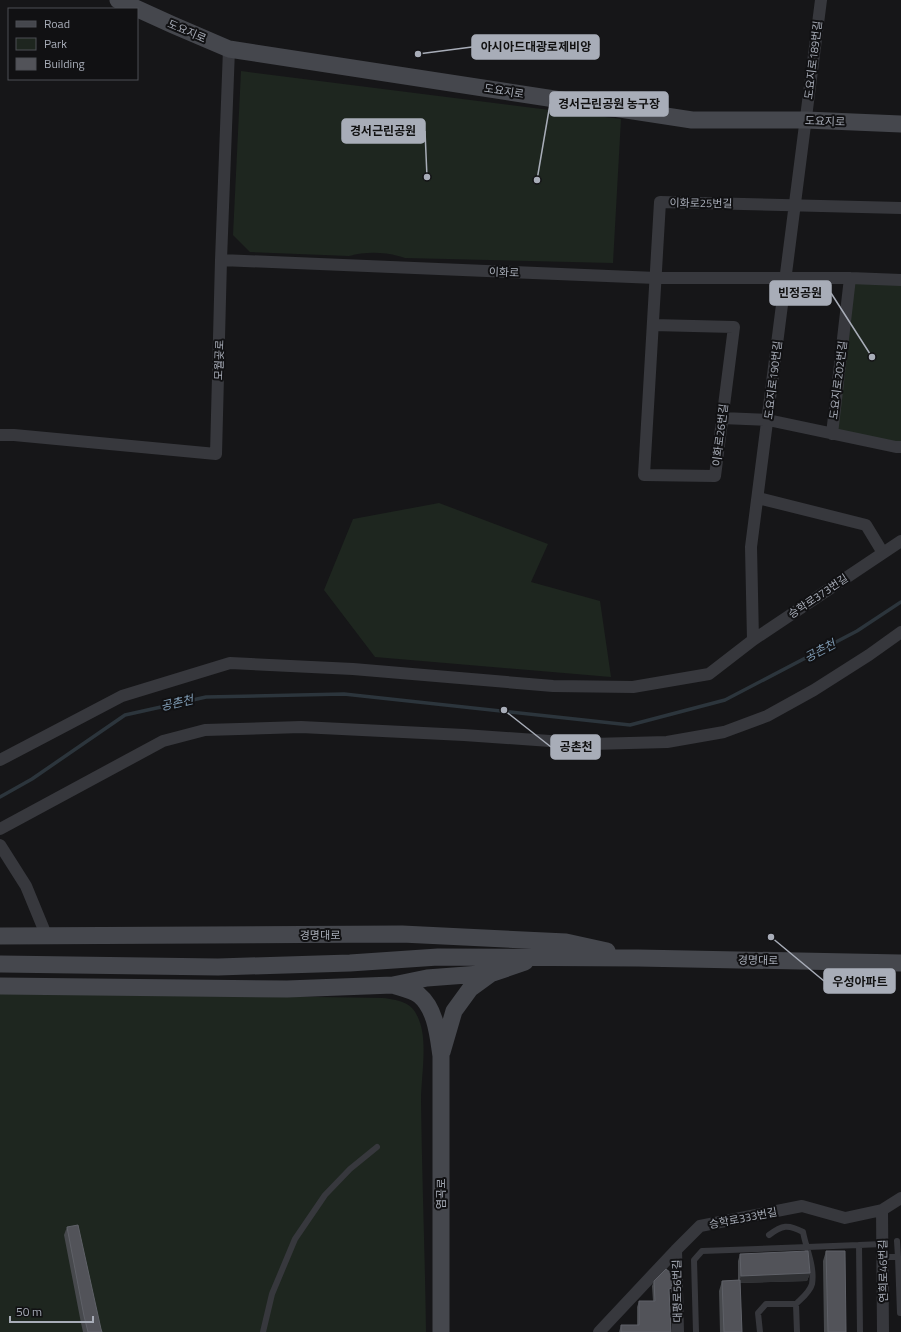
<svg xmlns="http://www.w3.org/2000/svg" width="901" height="1332" viewBox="0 0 901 1332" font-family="'Titillium Web','Noto Sans KR',sans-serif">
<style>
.green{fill:#1e261f}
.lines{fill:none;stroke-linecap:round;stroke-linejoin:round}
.stream{stroke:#2c353c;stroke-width:3.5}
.lane{stroke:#37383d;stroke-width:6}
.street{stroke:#37383d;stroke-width:12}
.secondary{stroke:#45474d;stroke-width:17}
.wall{fill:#47494d}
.shaded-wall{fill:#2f3033}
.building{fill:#525359;stroke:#5f6168}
.labels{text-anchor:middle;stroke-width:4;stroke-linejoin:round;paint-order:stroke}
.street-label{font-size:11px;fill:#a8adb8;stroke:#111113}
.water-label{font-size:12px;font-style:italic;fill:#7f9bb3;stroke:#111113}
.leader{fill:none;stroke:#a8adb8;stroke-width:1.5}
.callout-dot{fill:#a8adb8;stroke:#111113;stroke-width:1.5}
.callout{fill:#a8adb8;stroke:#a8adb8;stroke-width:1.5}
.callout-label{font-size:12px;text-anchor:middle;font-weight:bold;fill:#111}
</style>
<rect width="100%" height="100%" fill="#161618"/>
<path class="green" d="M241 71 621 119 613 263 405 258C388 252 367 251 349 256L250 252 233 235Z
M851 280 901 281V445L834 432Z
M439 503 548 544 531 582 600 601 611 677 375 657 324 590 353 519Z
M0 992 383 998C399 1000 413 1002 419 1020 428 1042 421 1077 421 1101 422 1178 425 1255 426 1332H0Z"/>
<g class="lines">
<path class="stream" d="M0 797 32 779 125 715 206 697 344 694 630 725 725 700 857 631 901 602"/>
<path class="lane" d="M769 1235C782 1225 788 1224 803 1232 806 1248 815 1267 812 1284 810 1292 802 1298 796 1304
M859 1245 882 1244
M882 1257H898L897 1241
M898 1257 900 1313H901
M263 1332 272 1294 295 1239 325 1195 350 1169 377 1147
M696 1332 694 1260 702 1251 859 1245 860 1332
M760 1332 758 1313 766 1304H796L797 1332"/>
<path class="street" d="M221 260 656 278H850L901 280
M653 325 734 327 715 476 644 475 660 202 901 208
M722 418 768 420 896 447H901
M832 434 850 278
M0 435H14L216 454 221 260 229 49
M758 498 866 525 883 553
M753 640 751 547 821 0
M0 760 122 696 230 663 353 669 553 686 633 687 709 674 753 640 901 541
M0 829 163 741 205 730 301 727 464 735 592 744 667 742 724 732 767 716 814 690 869 655 901 632
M0 845 26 886 47 937
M882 1210 883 1332
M676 1250 678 1332
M599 1332 676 1250 700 1226 802 1206 845 1218 882 1210 901 1198"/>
<path class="secondary" d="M118 0 173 25 229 49 692 120H806L901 124
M0 936 402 934 566 942 607 951
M1 964 218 967 350 963 438 957 638 958 901 963
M393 985C401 988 412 990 419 995 436 1009 438 1036 441 1056V1332
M0 986 287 989 393 985 427 978 493 973 525 962
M442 1052 454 1011 470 989 492 973"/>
</g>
<path class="wall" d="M67 1227 102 1332H83L81 1323 64 1235Z
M826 1251 846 1332H824L823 1261Z
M740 1254 810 1273 807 1281 740 1283 742 1332H720L719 1291 722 1281 738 1280V1261Z
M654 1281 669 1294 671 1332H619L621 1325H637V1307L639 1301H653L652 1286Z"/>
<path class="shaded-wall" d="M810 1273 807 1281 738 1283 741 1276Z"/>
<path class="building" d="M78 1225 101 1329 102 1332H88L84 1316 67 1227Z
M808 1251 810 1273 741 1276 740 1254Z
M826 1251H845L846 1332H828Z
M666 1269 671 1273 672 1288 669 1289 671 1332H621V1325H639V1301H655L654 1281Z
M740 1280 742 1332H724L722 1281Z"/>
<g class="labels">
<g class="street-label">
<text transform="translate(187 31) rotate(23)" y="4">도요지로</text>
<text transform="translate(813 60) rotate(-83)" y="4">도요지로189번길</text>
<text transform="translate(504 91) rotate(9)" y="4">도요지로</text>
<text transform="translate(825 121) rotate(2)" y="4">도요지로</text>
<text transform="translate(701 203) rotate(1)" y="4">이화로25번길</text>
<text transform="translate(504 272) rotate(2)" y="4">이화로</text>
<text transform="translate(219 360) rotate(-88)" y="4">모월곶로</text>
<text transform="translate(773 380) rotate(-83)" y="4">도요지로190번길</text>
<text transform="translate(838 380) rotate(-83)" y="4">도요지로202번길</text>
<text transform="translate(720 435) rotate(-83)" y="4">이화로26번길</text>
<text transform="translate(818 596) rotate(-34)" y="4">승학로373번길</text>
<text x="320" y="939">경명대로</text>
<text transform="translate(758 960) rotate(1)" y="4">경명대로</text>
<text transform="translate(441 1194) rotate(-90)" y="4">염곡로</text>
<text transform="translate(743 1218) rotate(-11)" y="4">승학로333번길</text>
<text transform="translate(883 1271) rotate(-91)" y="4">연희로46번길</text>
<text transform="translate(677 1291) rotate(-91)" y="4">대평로56번길</text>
</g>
<g class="water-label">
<text transform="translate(820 651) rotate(-28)" y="4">공촌천</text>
<text transform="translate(177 703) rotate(-13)" y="4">공촌천</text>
</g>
</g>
<path class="leader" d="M418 54L472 47M537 180L550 104M427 177L425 131M872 357L831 293M504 710L551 747M771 937L824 981"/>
<g class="callout-dot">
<circle cx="418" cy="54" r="4"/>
<circle cx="537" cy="180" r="4"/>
<circle cx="427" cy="177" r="4"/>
<circle cx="872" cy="357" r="4"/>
<circle cx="504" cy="710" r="4"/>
<circle cx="771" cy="937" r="4"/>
</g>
<g class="callout">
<rect x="472" y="35" width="127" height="24" rx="4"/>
<rect x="550" y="92" width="118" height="24" rx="4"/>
<rect x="342" y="119" width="83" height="24" rx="4"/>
<rect x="770" y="281" width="61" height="24" rx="4"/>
<rect x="551" y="735" width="49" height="24" rx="4"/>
<rect x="824" y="969" width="71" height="24" rx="4"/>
</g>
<g class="callout-label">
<text x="536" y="51">아시아드대광로제비앙</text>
<text x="609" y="108">경서근린공원 농구장</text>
<text x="383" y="135">경서근린공원</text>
<text x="800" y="297">빈정공원</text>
<text x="576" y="751">공촌천</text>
<text x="860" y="986">우성아파트</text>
</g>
<rect x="8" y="8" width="130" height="72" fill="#111113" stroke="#4d4f55"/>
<rect x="16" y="21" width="20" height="6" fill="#45474d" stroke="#4d4f55"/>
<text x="44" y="28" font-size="12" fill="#a8adb8">Road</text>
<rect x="16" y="38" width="20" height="12" fill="#1e261f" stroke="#4d4f55"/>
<text x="44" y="48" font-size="12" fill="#a8adb8">Park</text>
<rect x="16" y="58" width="20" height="12" fill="#525359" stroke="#4d4f55"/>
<text x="44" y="68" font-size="12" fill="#a8adb8">Building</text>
<path d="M10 1316v6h83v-6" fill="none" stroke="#a8adb8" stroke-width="2"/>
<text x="16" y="1316" font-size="12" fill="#a8adb8" stroke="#111113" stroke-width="3" paint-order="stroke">50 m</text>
</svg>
